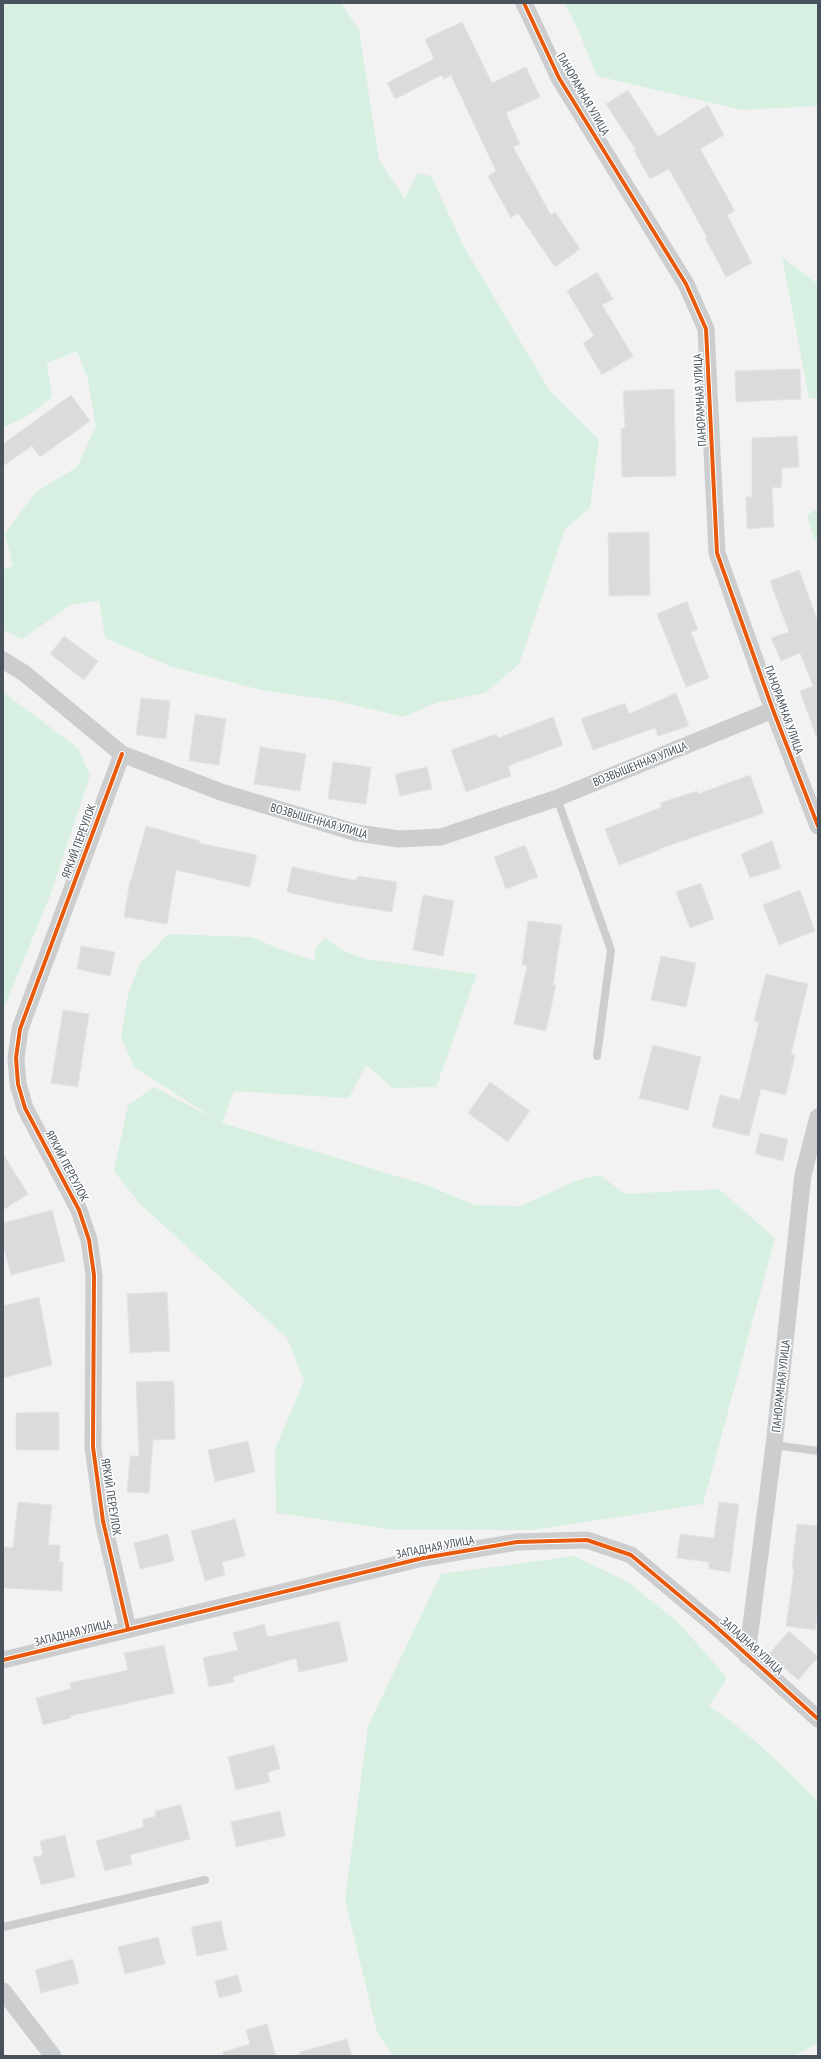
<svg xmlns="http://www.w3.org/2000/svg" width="821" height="2059" viewBox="0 0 821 2059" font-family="'PT Sans Narrow',sans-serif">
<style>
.green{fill:#d8f0e2}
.building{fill:#dbdbdc;stroke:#e3e4e5}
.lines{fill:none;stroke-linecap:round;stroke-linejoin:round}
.service{stroke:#cbcdcf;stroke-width:8}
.minor{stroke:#cbcdcf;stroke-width:17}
.cycleway-casing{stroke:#fff;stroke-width:6}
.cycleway{stroke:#e8590c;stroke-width:4}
.labels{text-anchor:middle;stroke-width:3;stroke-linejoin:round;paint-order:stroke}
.street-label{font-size:12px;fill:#49535d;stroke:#fff}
</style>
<rect width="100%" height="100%" fill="#f2f2f2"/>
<path class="green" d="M3 3H341L359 30 379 160 405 199 417 173 431 176 464 247 550 391 599 440 590 508 565 529 519 664 485 693 436 703 403 717 338 701 266 691 172 667 105 638 99 601 71 605 22 639 3 630V569L13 566 5 533 36 492 77 467 96 426 87 376 77 351 47 363 52 397 32 413 3 428Z
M564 3H818V106L742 110 597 76 576 25Z
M782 257 818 284V399L809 398Z
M818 508V539H814L807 515Z
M3 692 78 748 90 775 50 896 3 1010Z
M168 934 252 937 277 948 315 961V949L325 938 344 951 366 959 477 974 436 1087 393 1088 366 1065 349 1098 234 1091 222 1123 426 1185 475 1205 521 1206 575 1181 600 1175 625 1194 719 1189 775 1238 703 1504 533 1530H396L276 1513 275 1449 304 1381 287 1338 139 1203 114 1171 128 1105 154 1087 215 1119 134 1067 121 1037 128 995 139 965Z
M574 1556 628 1582 679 1623 727 1678 709 1706C749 1733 784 1766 818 1802V2043L793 2056H393L377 2032 345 1900 368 1726 441 1574Z"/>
<path class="building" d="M462 22 492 83 526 67 540 97 506 113 520 144 513 147 551 215 555 212 580 249 555 267 518 213 511 218 488 176 496 171 451 75 444 79 442 75 395 99 387 83 434 59 425 39Z
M628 90 658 137 708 105 724 135 700 149 735 211 727 215 752 263 726 277 705 238 707 237 669 169 650 179 634 151 636 150 606 104Z
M597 272 613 299 602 305 633 356 602 375 583 343 594 336 567 291Z
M800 369 801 399 736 402 735 371Z
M674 389 676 476 622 477 621 428H625L623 391Z
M71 395 90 421 40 457 32 446 3 466V444Z
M797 436 799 467 782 468 781 488 772 487 774 527 747 529 746 497H752V438Z
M649 532 650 595 609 596 608 533Z
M799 570 818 622V736H816L800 691 813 686 800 653 781 661 771 638 789 632 770 581Z
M687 601 698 630 691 632 709 678 686 687 657 614Z
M64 636 98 661 84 680 50 654Z
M676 693 689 726 658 736 655 728 593 750 581 719 625 703 629 714Z
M141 698 170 701 166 739 136 735Z
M195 714 226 719 219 765 189 761Z
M553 717 563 745 508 766 511 776 466 792 451 750 496 734 498 738Z
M260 747 306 754 300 791 254 784Z
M333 762 371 767 366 804 328 799Z
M427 767 432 789 400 796 395 774Z
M750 775 764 813 659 849V850L619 865 605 829 662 807 660 803 697 791 698 794Z
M146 826 200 841 199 843 257 855 250 887 176 870 167 924 124 917 130 880H131Z
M772 841 781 868 750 878 741 854Z
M525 845 538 877 506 889 494 857Z
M292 867 353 880 357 879 358 876 397 882 392 912 336 903 287 892Z
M701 883 714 919 690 928 676 892Z
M800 890 815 931 779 945 763 905Z
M423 895 454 901 443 956 413 950Z
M528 921 562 925 553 985H556L546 1031 514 1024 527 966 522 965Z
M81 946 115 952 110 976 77 969Z
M661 956 696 963 686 1007 651 1000Z
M766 974 808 984 791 1054 795 1055 786 1095 761 1089 749 1136 712 1127 720 1095 740 1100 759 1022 754 1021Z
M63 1010 89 1014 78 1087 51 1083Z
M653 1045 701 1057 688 1110 639 1098Z
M490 1082 530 1111 508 1142 468 1113Z
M760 1133 788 1139 783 1161 755 1154Z
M3 1154 28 1194 3 1210Z
M52 1210 65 1261 11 1275 3 1245V1223Z
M167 1292 170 1351 130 1353 127 1294Z
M39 1297 52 1365 3 1378V1306Z
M174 1381 175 1439 153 1440 149 1493 127 1492 130 1456H139L136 1382Z
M59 1412V1450H16V1413Z
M248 1441 255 1472 215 1482 208 1450Z
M18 1502 52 1505 48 1545H60L59 1562H63L62 1591 3 1588V1547L13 1548Z
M719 1502 739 1504 730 1572 709 1569V1562L677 1558 680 1534 714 1538Z
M235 1519 245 1556 222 1562 225 1575 205 1581 191 1531Z
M797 1524 818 1526V1608L815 1630 786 1626 794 1570 792 1569Z
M168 1534 174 1561 140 1569 134 1543Z
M339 1621 348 1661 299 1672 296 1658 233 1677 234 1682 209 1687 203 1658 238 1650 233 1633 264 1624 268 1637Z
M789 1631 818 1657 798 1680 769 1654Z
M164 1645 174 1693 70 1716 71 1718 43 1725 36 1698 71 1689 70 1683 128 1670 124 1653Z
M274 1745 280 1769 268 1772 270 1782 236 1790 228 1757Z
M181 1805 190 1839 130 1855 132 1864 105 1871 96 1841 144 1827 142 1820 156 1816 155 1811Z
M280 1811 285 1836 236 1847 231 1822Z
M65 1835 75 1877 41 1885 33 1857 43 1855 40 1841Z
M221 1921 227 1950 197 1956 191 1927Z
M158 1937 165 1964 125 1974 118 1947Z
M73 1959 79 1983 41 1993 35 1970Z
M238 1975 242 1992 219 1998 215 1981Z
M267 2024 276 2056H223V2052L250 2044 246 2030Z
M347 2039 352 2056H300V2052Z"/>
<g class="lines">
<path class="service" d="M557 798 611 950 597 1056
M774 1445 818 1451
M3 1927 205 1880"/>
<path class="minor" d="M524 3 559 78 686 284 706 329 717 553 773 710 818 826
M3 660 24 673 122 754 221 792 357 833 399 839 441 837 557 798 773 710
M122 754 20 1029 16 1058 18 1084 25 1108 79 1210 89 1240 94 1275 93 1447 103 1521 128 1629
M747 1656 774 1445 803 1175 818 1117
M3 1660 423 1558 517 1542 587 1540 631 1555 712 1623 818 1719
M3 1991 53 2056"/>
<defs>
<path id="cycleway" d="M524 3 559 78 686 284 706 329 717 553 773 710 818 826
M122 754 20 1029 16 1058 18 1084 25 1108 79 1210 89 1240 94 1275 93 1447 103 1521 128 1629
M3 1660 423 1558 517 1542 587 1540 631 1555 712 1623 818 1719"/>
</defs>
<use href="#cycleway" class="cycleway-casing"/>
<use href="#cycleway" class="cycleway"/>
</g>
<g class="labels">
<g class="street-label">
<text transform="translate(583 94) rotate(60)" y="4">ПАНОРАМНАЯ УЛИЦА</text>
<text transform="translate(700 400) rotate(-93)" y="4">ПАНОРАМНАЯ УЛИЦА</text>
<text transform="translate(784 710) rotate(70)" y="4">ПАНОРАМНАЯ УЛИЦА</text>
<text transform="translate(640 764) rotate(-22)" y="4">ВОЗВЫШЕННАЯ УЛИЦА</text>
<text transform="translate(319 821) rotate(16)" y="4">ВОЗВЫШЕННАЯ УЛИЦА</text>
<text transform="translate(79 841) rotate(-70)" y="4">ЯРКИЙ ПЕРЕУЛОК</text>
<text transform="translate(67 1166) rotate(62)" y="4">ЯРКИЙ ПЕРЕУЛОК</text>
<text transform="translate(781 1386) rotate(-84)" y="4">ПАНОРАМНАЯ УЛИЦА</text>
<text transform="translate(111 1497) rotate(81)" y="4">ЯРКИЙ ПЕРЕУЛОК</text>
<text transform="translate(435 1547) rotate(-11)" y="4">ЗАПАДНАЯ УЛИЦА</text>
<text transform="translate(73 1633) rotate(-14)" y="4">ЗАПАДНАЯ УЛИЦА</text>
<text transform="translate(752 1646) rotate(42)" y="4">ЗАПАДНАЯ УЛИЦА</text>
</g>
</g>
<rect width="821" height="2059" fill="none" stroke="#49535d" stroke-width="8"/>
</svg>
